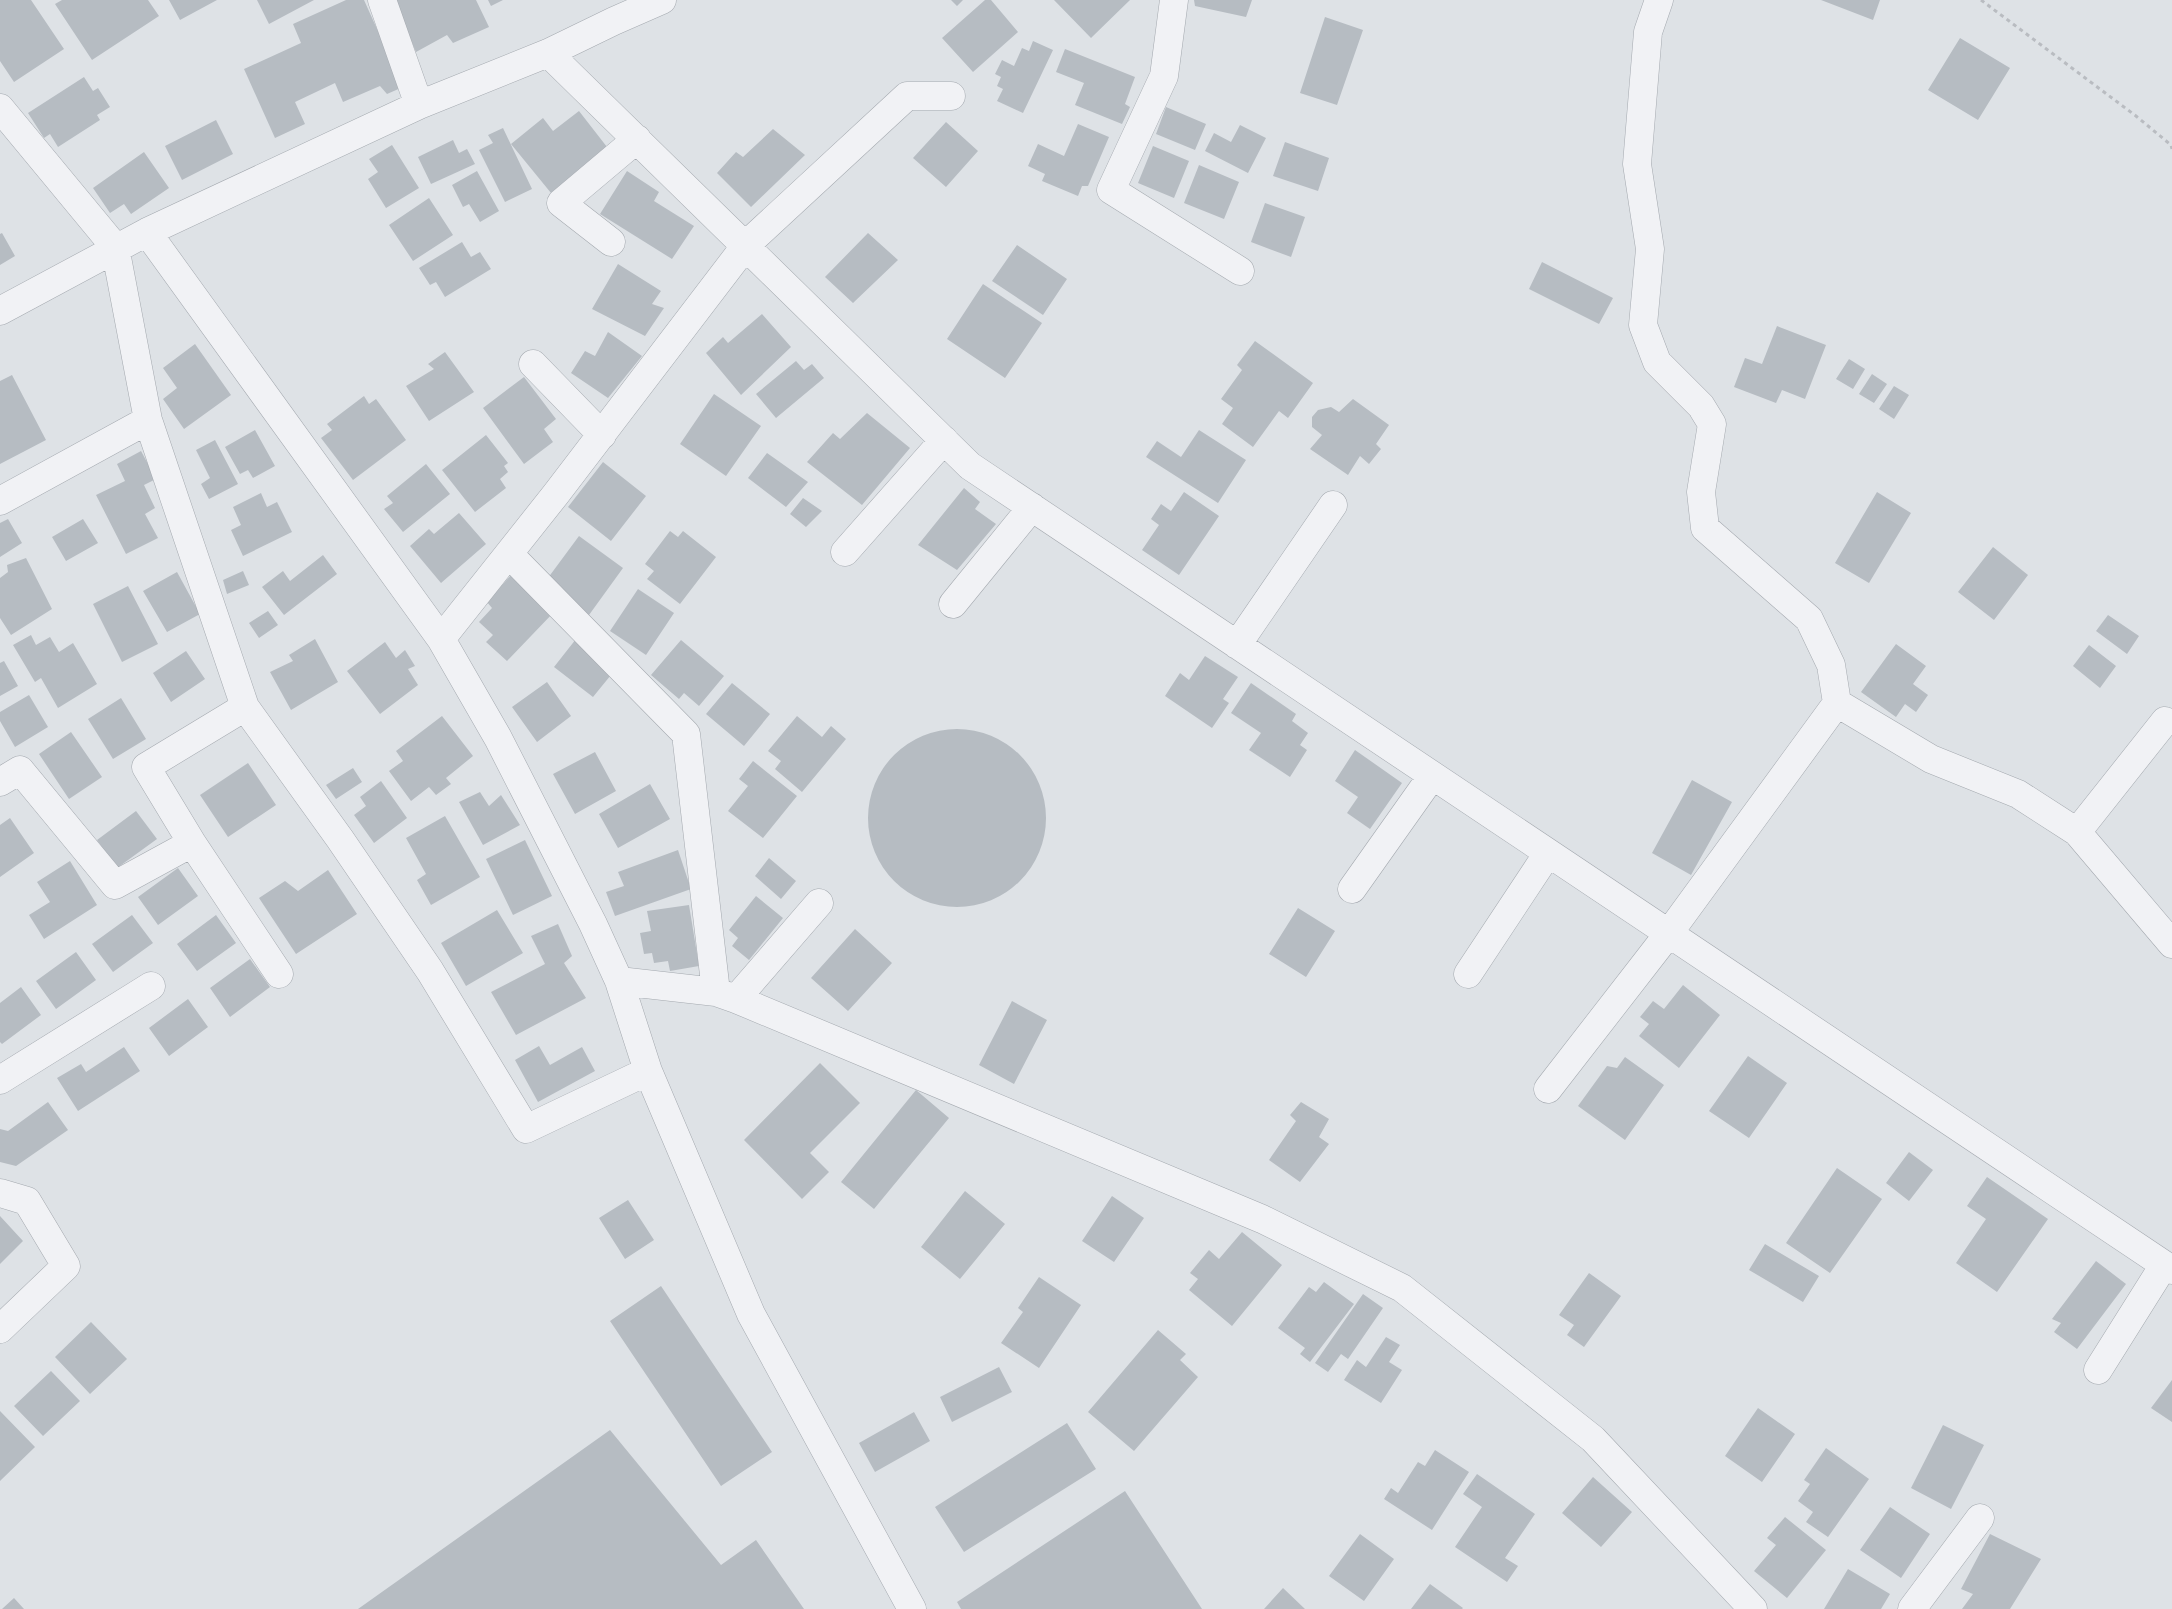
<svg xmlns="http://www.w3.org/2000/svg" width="2172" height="1609" viewBox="0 0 2172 1609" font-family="Overpass,sans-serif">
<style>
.building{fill:#b6bcc2}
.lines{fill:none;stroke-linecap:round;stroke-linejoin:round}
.minor-casing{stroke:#a4a9af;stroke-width:29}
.path{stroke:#b9bcc1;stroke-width:3;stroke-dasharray:4 4;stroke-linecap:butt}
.minor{stroke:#f1f2f5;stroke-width:28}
</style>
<rect width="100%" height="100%" fill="#dee2e6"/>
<path class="building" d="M0 0H31L64 49 14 82 0 61Z
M62 0H148L159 16 92 60 55 4Z
M169 0H217L180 20Z
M257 0H314L269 24Z
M346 0H364L403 87 387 94 380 86 343 102 335 83 295 102 305 124 275 138 244 69 301 43 293 24Z
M394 0H476L489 27 453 43 447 35 416 52Z
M488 0H503L491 6Z
M951 0H963L957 6Z
M985 0H991L1018 32 973 72 942 38Z
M1054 0H1130L1091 38Z
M1194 0H1252L1246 17 1195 6Z
M1821 0H1880L1873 20Z
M1325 17 1363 30 1337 105 1300 93Z
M1960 38 2010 68 1978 120 1928 90Z
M1033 41 1053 50 1023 113 997 101 1003 89 997 86 1001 77 995 74 1002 60 1014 66 1022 48 1029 51Z
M1065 49 1135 77 1125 104 1130 107 1122 124 1075 105 1084 83 1056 72Z
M84 77 93 91 98 88 110 107 97 115 100 120 58 147 50 134 44 138 28 113Z
M1166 107 1206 124 1195 150 1156 134Z
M579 111 607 147 551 193 511 144 543 118 553 131Z
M216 120 233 154 182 180 165 146Z
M946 122 978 151 946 187 913 158Z
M1078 124 1109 137 1088 186H1082L1078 196 1042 181 1045 174 1028 166 1038 144 1064 156Z
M1240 125 1266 138 1248 173 1205 151 1214 133 1231 142Z
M503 128 532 189 505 202 479 150 493 143 488 135Z
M773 129 805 155 751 207 717 173 736 152 743 157Z
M453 140 459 153 467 149 475 164 431 184 418 157Z
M1285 142 1329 158 1318 191 1273 176Z
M392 145 419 188 386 208 368 179 378 172 369 159Z
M1153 146 1189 161 1174 198 1138 183Z
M144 152 169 188 131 214 124 204 110 213 93 188Z
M1199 165 1239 182 1224 219 1184 203Z
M477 171 499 211 480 222 469 204 463 207 452 185Z
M627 171 659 192 654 201 694 226 672 259 600 214Z
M429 198 453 235 413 261 389 225Z
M1265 203 1305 217 1291 257 1251 242Z
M2 233 15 256 0 265V234Z
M868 233 898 260 853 303 825 277Z
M462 242 471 257 480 252 491 269 445 297 436 282 430 285 419 268Z
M1017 245 1067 279 1043 315 992 281Z
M1542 262 1613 298 1599 324 1529 289Z
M618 264 661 291 652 304 664 308 645 336 592 309Z
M983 284 1042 323 1005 378 947 339Z
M762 314 791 347 741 395 706 353 723 337 728 343Z
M1777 326 1826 345 1805 399 1782 390 1776 403 1734 387 1745 358 1762 364Z
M608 332 642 356 608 398 571 373 585 351 595 356Z
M1255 341 1313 383 1288 418 1279 411 1253 447 1222 424 1233 408 1221 399 1242 370 1237 365Z
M195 344 231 395 184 429 163 399 177 388 163 368Z
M445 352 474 392 429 421 406 386 434 369 428 364Z
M1849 359 1865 369 1853 389 1836 379Z
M796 361 804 370 812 364 824 378 776 418 756 394Z
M1872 374 1887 384 1874 403 1859 394Z
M12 375 46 440 0 464V381Z
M524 377 556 419 544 429 553 442 524 464 483 408Z
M1894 386 1909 395 1894 419 1879 409Z
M714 394 761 426 726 476 680 444Z
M364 396 369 404 376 399 406 440 353 480 321 438 332 430 327 424Z
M1353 399 1389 425 1376 444 1381 449 1369 464 1360 456 1348 475 1310 449 1322 435 1312 427V417L1318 410 1331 407 1339 412Z
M867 413 910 448 862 505 807 462 833 433 840 439Z
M255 430 275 466 253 478 248 470 240 474 225 447Z
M1199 430 1246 460 1218 503 1146 457 1157 441 1181 457Z
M486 435 508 463 504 466 508 472 500 479 506 488 475 512 442 470Z
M215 440 238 484 209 499 201 484 210 478 196 450Z
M141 451 156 479 144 485 155 508 145 514 158 538 126 554 96 495 125 481 117 464Z
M767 453 808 482 786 507 748 478Z
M603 462 646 496 611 541 568 507Z
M426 464 450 494 403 532 384 509 393 503 387 496Z
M964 488 980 502 975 509 996 524 957 570 918 545Z
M1184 492 1219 516 1179 575 1142 550 1159 525 1151 519 1161 504 1171 511Z
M1877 492 1911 513 1869 583 1835 563Z
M261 493 267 507 277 502 292 532 243 556 231 530 241 525 233 507Z
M803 498 822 511 806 527 790 514Z
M459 513 486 544 441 583 410 546 429 529 434 534Z
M8 519 22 543 0 557V523Z
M83 519 98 543 66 561 52 537Z
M670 531 678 537 683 531 716 557 680 604 647 579 654 571 645 564Z
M579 536 623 568 589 615 545 582Z
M1993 547 2028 575 1994 620 1958 592Z
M323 555 337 574 284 615 262 587 283 571 290 581Z
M26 558 52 609 11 635 0 618V578L8 572 7 565Z
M243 571 249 585 227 594 223 580Z
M177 572 200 614 167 632 143 591Z
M513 573 554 612 507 661 486 642 493 635 479 622 492 608 487 602Z
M128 586 158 644 122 662 93 604Z
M638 589 674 613 646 655 610 631Z
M268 611 278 625 259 638 249 623Z
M2108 615 2139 636 2127 654 2096 631Z
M31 635 36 645 50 637 59 652 73 643 97 684 58 708 41 678 35 682 13 645Z
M315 639 338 682 291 710 270 672 293 661 289 655Z
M576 639 615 670 593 697 554 667Z
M681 640 724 676 699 706 684 693 679 699 651 675Z
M385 642 396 658 405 650 415 666 408 669 418 685 380 714 347 671Z
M1896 644 1926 666 1913 684 1928 695 1916 712 1905 704 1896 717 1861 692Z
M2089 645 2116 666 2100 688 2073 666Z
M186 651 205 679 171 702 153 673Z
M1205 656 1238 677 1223 699 1229 703 1212 728 1165 696 1180 673 1189 680Z
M4 661 18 686 0 696V663Z
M547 682 571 716 537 742 512 707Z
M732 683 770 714 744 746 706 714Z
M1251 683 1296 714 1292 721 1308 733 1300 745 1307 750 1290 777 1249 750 1261 733 1231 713Z
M29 695 48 727 15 747 0 721V712Z
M121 698 146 739 113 759 88 719Z
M442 716 473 756 446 778 451 784 436 795 429 787 411 801 389 771 403 761 396 751Z
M797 716 822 737 831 726 846 739 802 792 775 769 781 761 768 751Z
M868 818a89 89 0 1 1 178 0a89 89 0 1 1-178 0Z
M71 732 102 777 69 799 39 754Z
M1355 750 1402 783 1370 829 1347 813 1358 797 1335 781Z
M595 752 616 791 575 814 553 774Z
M753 761 797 796 763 838 728 811 748 786 739 779Z
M248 763 276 805 228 837 200 795Z
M353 768 362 782 336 799 326 785Z
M1692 780 1732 802 1691 875 1652 853Z
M381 781 407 818 374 843 354 815 366 806 360 797Z
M650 784 670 819 618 848 599 814Z
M480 792 489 806 501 795 520 825 483 845 459 802Z
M136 811 157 839 117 868 97 840Z
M445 816 480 877 431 905 417 880 426 874 406 838Z
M10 818 34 853 0 877V825Z
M525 840 552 896 513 915 486 859Z
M678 850 691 889 615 916 606 892 624 886 618 872Z
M769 858 796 881 781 899 755 876Z
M70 861 97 905 44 939 29 915 50 902 37 882Z
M178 868 198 896 158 925 138 897Z
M328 870 357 914 296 954 259 898 285 881 298 891Z
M756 896 783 918 749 960 732 946 738 938 729 930Z
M689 905 699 966 670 971 668 961 654 963 652 953 644 954 640 933 651 931 647 911Z
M1298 908 1335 931 1306 977 1269 954Z
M497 910 523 953 466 986 441 943Z
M132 915 153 943 113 972 92 944Z
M216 915 236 943 197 971 177 944Z
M558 924 572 956 564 963 586 998 516 1035 491 992 545 964 531 936Z
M855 929 892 963 848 1011 811 978Z
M76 952 96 980 56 1009 36 981Z
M250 959 270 987 230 1017 210 988Z
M1683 985 1720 1015 1679 1068 1639 1036 1649 1024 1640 1017 1653 1001 1664 1009Z
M21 987 41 1015 2 1044 0 1042V1003Z
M188 999 208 1027 169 1056 149 1028Z
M1012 1001 1047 1020 1014 1084 979 1065Z
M539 1046 550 1065 582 1047 595 1071 538 1102 515 1060Z
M124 1047 140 1071 78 1111 57 1078 81 1064 86 1072Z
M1748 1056 1787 1083 1749 1138 1709 1111Z
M1625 1057 1664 1085 1625 1140 1578 1106 1607 1066 1617 1068Z
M820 1063 860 1103 810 1153 829 1172 802 1199 744 1140Z
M916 1090 949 1118 874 1209 841 1182Z
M48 1102 68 1130 16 1166 0 1162V1129L8 1131Z
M1301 1102 1329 1119 1319 1137 1329 1144 1300 1182 1269 1160 1296 1121 1290 1115Z
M1909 1152 1933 1170 1909 1201 1886 1183Z
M1837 1168 1882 1199 1830 1273 1786 1243Z
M1987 1177 2048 1219 1997 1292 1956 1263 1986 1219 1967 1206Z
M965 1191 1005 1224 960 1279 921 1247Z
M1112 1196 1144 1218 1114 1262 1082 1241Z
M628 1200 654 1240 625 1259 599 1218Z
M0 1216 23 1241 0 1264Z
M1242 1232 1282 1265 1232 1326 1189 1290 1198 1279 1190 1273 1209 1250 1219 1259Z
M1765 1244 1819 1276 1803 1302 1749 1270Z
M2096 1261 2126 1284 2077 1349 2054 1332 2061 1323 2052 1319Z
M1589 1273 1621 1296 1584 1347 1567 1335 1574 1325 1559 1315Z
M1039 1277 1081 1305 1039 1368 1001 1343 1023 1312 1018 1308Z
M1324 1282 1354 1304 1310 1362 1300 1354 1305 1348 1278 1328 1309 1287 1316 1292Z
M661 1286 772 1452 721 1486 610 1321Z
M1363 1294 1383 1308 1348 1359 1341 1354 1328 1372 1315 1363Z
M91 1322 127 1359 90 1394 55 1357Z
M1158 1330 1186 1354 1180 1360 1198 1377 1134 1451 1088 1412Z
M1386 1337 1400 1345 1389 1362 1402 1370 1381 1403 1344 1380 1357 1360 1366 1367Z
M999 1367 1012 1392 952 1422 940 1397Z
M51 1371 80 1401 43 1436 14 1406Z
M2172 1380V1422L2151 1408Z
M1758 1408 1795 1434 1762 1482 1725 1456Z
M0 1411 35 1447 0 1481Z
M914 1412 930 1441 875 1472 859 1443Z
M1067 1423 1096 1469 964 1552 935 1507Z
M1943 1425 1984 1445 1951 1509 1911 1488Z
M610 1430 721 1565 756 1540 804 1609H358Z
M1826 1448 1869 1479 1828 1537 1806 1522 1813 1512 1798 1501 1810 1484 1804 1480Z
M1435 1450 1469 1472 1432 1530 1384 1499 1391 1488 1398 1493 1418 1462 1425 1466Z
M1477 1474 1535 1514 1505 1558 1518 1566 1507 1582 1455 1547 1482 1507 1463 1494Z
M1593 1477 1632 1512 1601 1547 1562 1513Z
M1125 1491 1202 1609H961L957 1602Z
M1890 1507 1930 1534 1901 1578 1860 1550Z
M1785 1517 1826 1550 1787 1598 1754 1571 1776 1545 1767 1538Z
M1360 1534 1394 1559 1364 1601 1329 1576Z
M1990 1534 2041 1559 2010 1609H1962L1973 1594 1961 1589Z
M1848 1569 1890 1594 1881 1609H1824Z
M1430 1584 1463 1608 1462 1609H1411Z
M1283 1588 1305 1609H1264Z
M14 1598 24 1609H2Z"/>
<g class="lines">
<defs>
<path id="minor" d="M382 0 419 105
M1174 0 1164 76 1111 190 1240 271
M548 53 970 466 2172 1270
M0 108 115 247 148 420 245 707 340 839 430 971 526 1129 648 1071
M147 232 441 639 498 738 593 924 619 981 648 1071 751 1314 912 1609
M611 242 561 203 637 139
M0 311 147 232 419 105 548 53 614 21 662 0
M533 364 602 435
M0 501 148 420
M845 552 944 440
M509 554 686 734 716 992
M953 604 1032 507
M441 639 556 494 746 245 907 96H951
M1237 645 1333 505
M1837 703 1931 759 2018 794 2077 832 2165 721
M245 707 146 767 192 843 279 974
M0 782 20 770 115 885 192 843
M2077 832 2172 944
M1352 889 1432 776
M1468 974 1548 853
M619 981 716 992 736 999 1262 1219 1402 1288 1593 1439 1753 1609
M736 999 819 903
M0 1080 151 986
M1548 1089 1669 933 1837 703 1831 665 1809 619 1705 528 1701 492 1712 424 1701 406 1657 362 1643 325 1650 249 1637 164 1648 32 1659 0
M0 1193 27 1201 66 1266 0 1329
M2098 1370 2164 1265
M1912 1609 1980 1518"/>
</defs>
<use href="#minor" class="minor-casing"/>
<path class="path" d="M1981 0 2136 116 2171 145 2172 149"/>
<use href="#minor" class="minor"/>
</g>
</svg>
